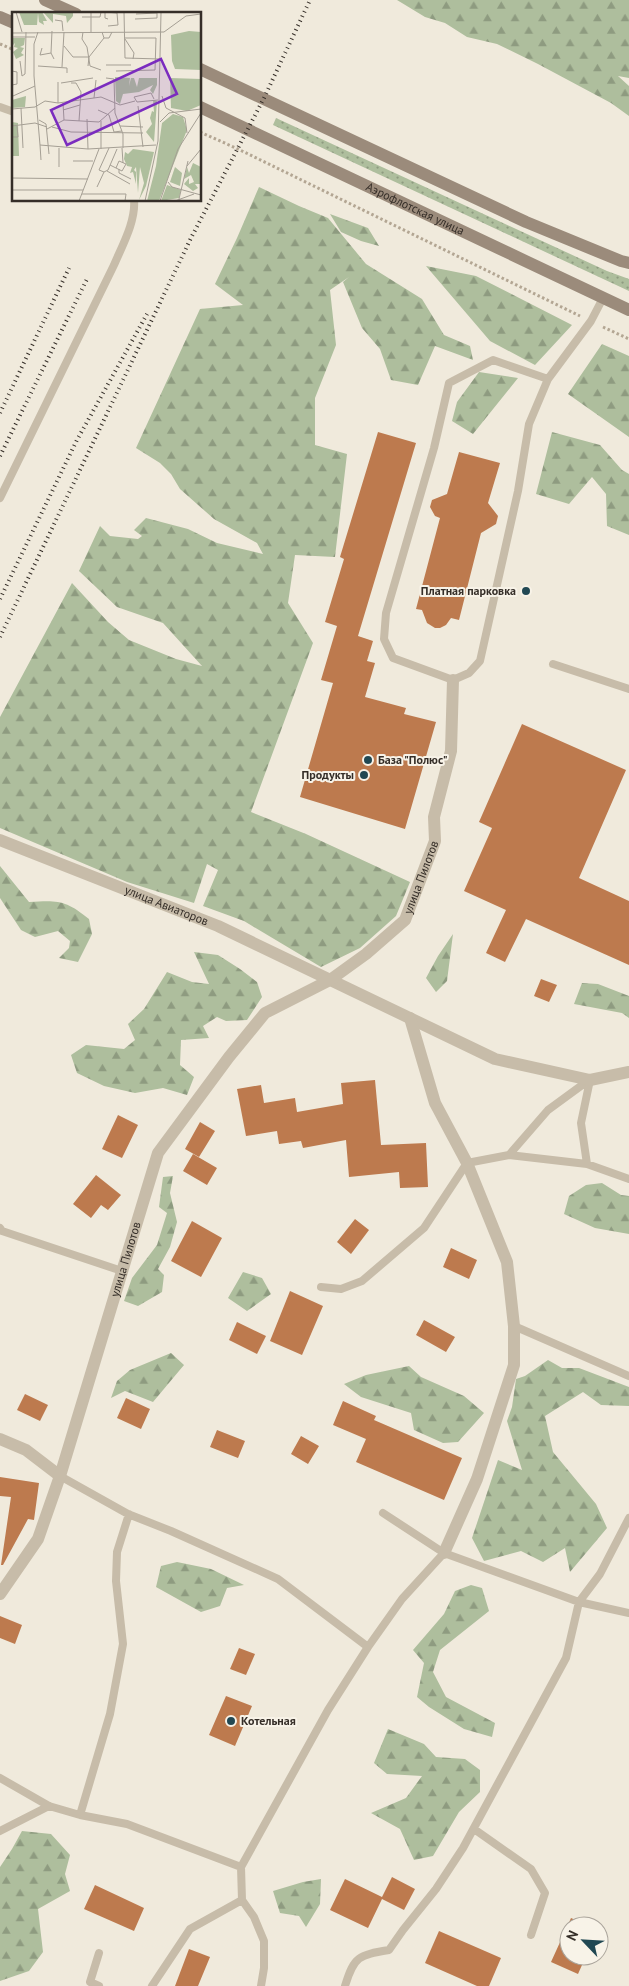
<svg xmlns="http://www.w3.org/2000/svg" width="629" height="1986" viewBox="0 0 629 1986" font-family="'PT Sans',sans-serif">
<style>
.grass{fill:url(#grass-dots)}
.forest{fill:url(#forest-firs)}
.building{fill:#bd7a4e}
.lines{fill:none;stroke-linecap:round;stroke-linejoin:round}
.path{stroke:#b3a693;stroke-width:3;stroke-dasharray:2.5 2.5;stroke-linecap:butt}
.lane{stroke:#c7bca9;stroke-width:8}
.street{stroke:#c7bca9;stroke-width:12}
.secondary{stroke:#9b8b7b;stroke-width:12}
.rail{stroke:#352e28;stroke-width:4;stroke-dasharray:1 4;stroke-linecap:butt}
.poi-dot{fill:#214853;stroke:#f8f3e8;stroke-width:2}
.labels{text-anchor:middle;stroke-width:4;stroke-linejoin:round;paint-order:stroke}
.street-label{font-size:12px;fill:#352e28;stroke:#f8f3e8}
.poi-label{font-size:12px;font-weight:bold;fill:#352e28;stroke:#f8f3e8;text-anchor:end}
.inset-road{fill:none;stroke:#a59f94;stroke-width:1}
.view{fill:#7b2cbf;fill-opacity:0.15;stroke:#7b2cbf;stroke-width:2.5}
.inset-edge{fill:none;stroke:#352e28;stroke-width:2.5}
</style>
<defs>
<pattern id="grass-dots" width="8" height="8" patternUnits="userSpaceOnUse" patternTransform="scale(1.25)"><rect width="8" height="8" fill="#aebe9d"/><path d="M2 2h.1M6 6h.1" fill="none" stroke="#8e9b80" stroke-width="1.8" stroke-linecap="round"/></pattern>
<pattern id="forest-firs" width="22" height="20" patternUnits="userSpaceOnUse" patternTransform="scale(1.25)"><rect width="22" height="20" fill="#aebe9d"/><path d="M5 1l3.5 6h-7zM16 11l3.5 6h-7z" fill="#8e9b80"/></pattern>
</defs>
<rect width="100%" height="100%" fill="#f0eadc"/>
<path class="grass" d="M276 118 607 271 629 279V291L273 125Z"/>
<path class="forest" d="M397 0H629V78L618 76 629 86V116L611 103 538 64 497 44 467 37 445 23 425 17Z
M259 187 299 206 328 218 366 264 422 299 444 335 470 346 473 360 435 346 418 385 391 380 380 349 362 328 343 282 349 277 330 290 336 345 315 398V445L347 454 335 557 295 555 288 603 313 643 251 812 306 834 410 882 396 916 360 948 321 967 244 921 203 906 218 870 207 864 194 903 127 882 0 828V717L72 583 108 622 129 640 176 659 202 666 163 623 117 607 79 571 100 526 110 536 138 539 142 536 134 530 146 518 188 529 217 543 263 554 257 543 214 519 180 489 171 474 160 463 136 448 200 309 243 305 215 284 237 238Z
M330 214 368 228 379 246 361 241 341 232Z
M426 266 476 276 572 325 535 365 490 341Z
M602 344 629 356V437L568 394Z
M479 372 518 378 473 434 452 421 457 402Z
M552 432 600 445 622 470 629 474V535L607 526 606 494 592 477 569 504 536 494Z
M0 866 29 902C58 900 66 900 89 919L92 934 78 962 59 958 69 948 70 941 58 931 35 937 21 930 0 898Z
M453 934 447 981 436 992 426 978 438 956Z
M194 952 218 955 240 969 257 982 262 997 247 1020 226 1021 217 1017 203 1026 209 1038 181 1040 180 1065 194 1077 187 1095 163 1088 135 1093 104 1086 77 1073 71 1055 86 1045 124 1049 135 1040 128 1024 144 1009 167 972 192 982 209 984Z
M582 983 598 984 629 996V1018L622 1013 574 1004Z
M173 1176 170 1193 177 1222 170 1247 158 1269 164 1275 162 1292 138 1306 124 1301 132 1278 157 1245 167 1213 159 1207 163 1177Z
M602 1183 621 1195 629 1196V1234L595 1228 564 1214 569 1196 586 1185Z
M243 1272 262 1278 271 1294 247 1311 228 1298Z
M171 1353 184 1365 153 1402 125 1391 111 1398 117 1381 130 1370Z
M548 1360 562 1368H579L629 1387V1406L601 1405 583 1392 545 1416 553 1452 596 1504 607 1528 570 1572 565 1548 543 1562 521 1551 484 1561 472 1538 498 1460 522 1470 507 1421 512 1407 516 1379 525 1376Z
M409 1366 421 1377 464 1396 484 1413 458 1442 443 1443 414 1430 411 1413 361 1397 344 1384 366 1375Z
M177 1562 211 1569 244 1585 227 1588 220 1606 201 1612 156 1587 161 1566Z
M471 1585 482 1588 489 1611 440 1650 433 1672 446 1697 495 1723 492 1737 464 1729 429 1707 417 1697 424 1663 413 1650 444 1614 455 1591Z
M388 1729 424 1744 436 1757 465 1759 480 1770V1792L459 1812 433 1856 414 1860 400 1829 371 1813 406 1798 422 1776 387 1774 374 1763Z
M22 1831 51 1834 70 1855 65 1874 70 1891 38 1909 43 1952 29 1971 0 1981V1867L12 1849Z
M321 1879 320 1904 306 1927 299 1916 280 1913 273 1891 303 1882Z"/>
<path class="building" d="M378 432 416 443 358 636 373 641 367 661 375 663 365 697 406 708 404 714 436 722 405 829 300 797 333 683 321 680 337 626 325 622 344 559 340 557Z
M459 452 500 463 488 503 498 516 496 524 481 533 459 620 451 618 446 625 440 628H435L427 623 422 610 416 609 440 518 435 516 430 507 432 500 447 494Z
M522 724 626 770 579 878 629 901V965L526 919 505 962 486 953 506 910 464 891 492 828 479 822Z
M541 979 557 985 549 1002 534 996Z
M375 1080 381 1145 426 1143 428 1187 400 1188 399 1172 349 1177 346 1140 303 1148 301 1141 279 1144 277 1131 246 1136 237 1089 261 1085 264 1103 295 1098 297 1112 343 1104 341 1083Z
M118 1115 138 1125 122 1158 102 1149Z
M200 1122 215 1131 199 1157 185 1149Z
M193 1154 217 1168 207 1185 183 1171Z
M96 1175 121 1195 108 1210 101 1205 91 1218 73 1204Z
M355 1219 369 1230 351 1254 337 1242Z
M192 1221 222 1238 201 1277 171 1261Z
M451 1248 477 1260 469 1279 443 1267Z
M290 1291 323 1306 302 1355 270 1341Z
M424 1320 455 1337 446 1352 416 1335Z
M237 1322 266 1336 257 1354 229 1340Z
M25 1394 48 1405 40 1421 17 1410Z
M126 1398 150 1409 141 1429 117 1418Z
M343 1401 376 1416 374 1420 462 1458 444 1500 356 1462 366 1439 333 1425Z
M217 1430 245 1441 238 1458 210 1447Z
M301 1436 319 1446 308 1464 291 1454Z
M0 1477 39 1483 34 1520 28 1519 3 1565H1L11 1497 0 1496Z
M0 1616 22 1625 15 1644 0 1638Z
M239 1648 255 1654 246 1675 230 1669Z
M226 1696 252 1706 235 1746 209 1735Z
M392 1877 415 1889 404 1910 382 1899 368 1928 330 1910 345 1879 382 1897Z
M95 1885 144 1908 134 1931 84 1909Z
M571 1918 589 1926H569V1956H586L578 1974 551 1962Z
M439 1931 501 1958 489 1986H477L425 1963Z
M189 1949 210 1957 198 1986H175Z"/>
<g class="lines">
<path class="path" d="M0 44 14 50
M200 132 238 149 580 316
M603 327 629 339"/>
<path class="lane" d="M0 107 14 112
M548 379 493 360 449 383 434 448 386 613 384 639 393 658 453 680 469 673 480 661 518 491 529 424 548 379 591 321 603 298
M0 498 114 265C122 246 136 221 134 200
M553 664 629 689
M509 1155 548 1110 589 1080
M587 1164 581 1123 590 1080
M0 1228 2 1231 122 1271
M321 1287 341 1289 362 1281 424 1228 467 1163 509 1155 587 1164 629 1179
M514 1326 629 1376
M60 1476 128 1514 171 1531 278 1579 368 1647
M383 1513 444 1553 579 1602 629 1613
M0 1778 49 1806 80 1815 127 1824 241 1867
M80 1815 110 1714 123 1644 116 1581 117 1552 129 1514
M474 1829 531 1869 545 1893 531 1935
M0 1831 49 1806
M99 1953 90 1982 99 1986
M152 1986 190 1929 242 1900
M261 1986 264 1968V1941L254 1917 242 1900 241 1867 328 1710 368 1647 402 1599 444 1553
M345 1986C354 1956 359 1955 389 1950L403 1930 436 1889 463 1848 566 1658 579 1602 600 1574 629 1518"/>
<g class="street">
<path id="s1" d="M0 840 218 926 495 1059 590 1080 629 1072"/>
<path d="M410 1018 435 1103 467 1163 507 1262 514 1326V1365L477 1479 444 1553"/>
<path d="M0 1439 26 1450 60 1476"/>
<path id="s2" d="M0 1594 38 1539 60 1476 158 1153 229 1057 265 1013 330 980 366 954 405 920 435 841 434 817 451 751 453 680"/>
</g>
<g class="secondary">
<path d="M45 0 76 14"/>
<path d="M0 17 14 23"/>
<path d="M200 69 526 222 621 261 629 263"/>
<path id="s3" d="M200 107 629 310"/>
</g>
<path class="rail" d="M0 413 69 268
M0 456 88 277
M0 599 77 440 147 314
M0 637 191 238 264 98 310 0"/>
</g>
<g class="poi-dot">
<circle cx="526" cy="591" r="5"/>
<circle cx="368" cy="760" r="5"/>
<circle cx="364" cy="775" r="5"/>
<circle cx="231" cy="1721" r="5"/>
</g>
<g class="labels">
<g class="street-label">
<text dy="4" stroke="none"><textPath href="#s3" startOffset="238">Аэрофлотская улица</textPath></text>
<text dy="4" stroke="none"><textPath href="#s2" startOffset="862">улица Пилотов</textPath></text>
<text dy="4" stroke="none"><textPath href="#s1" startOffset="179">улица Авиаторов</textPath></text>
<text dy="4" stroke="none"><textPath href="#s2" startOffset="360">улица Пилотов</textPath></text>
</g>
<g class="poi-label">
<text x="516" y="595">Платная парковка</text>
<text x="378" y="764" text-anchor="start">База "Полюс"</text>
<text x="354" y="779">Продукты</text>
<text x="241" y="1725" text-anchor="start">Котельная</text>
</g>
</g>
<g transform="translate(12 12)">
<rect width="189" height="189" fill="#f0eadc"/>
<path d="M161 102 171 105 175 118 147 189H135L144 154 150 111ZM163 155 170 161 168 174 158 170ZM155 173 169 178 167 186 149 189Z" fill="#aebe9d"/>
<path d="M7 0H30L35 9H31L32 13 27 10 26 1 25 13H12ZM31 0H61V4L55 11 54 4 41 2V11ZM177 19 189 20V58L163 57 160 49 159 23ZM0 26H13L12 33 8 35 12 36 9 41 12 43 4 47 1 40 6 36 2 35 3 31 0 34ZM103 65 118 66 117 74 119 66H122L125 75 127 66H145V73L141 82 138 78 141 73 127 80 111 82 108 92 104 89ZM158 66 189 67V93L175 99 159 96ZM14 84 13 95 0 96V88ZM141 88 145 89 142 130 134 120 140 112 138 106 140 99 142 100ZM121 137 142 140 134 174 127 188 132 171 128 155 126 181 124 155 122 158 124 160V172L121 160 118 161 120 155 115 154 112 147 113 140 116 142ZM181 151 189 155V172H183L186 176 181 179 172 172 177 166V172L182 170 179 163 172 167 175 155 177 161Z" fill="#aebe9d"/>
<path d="M0 110 6 111 7 144H0Z" fill="#aebe9d"/>
<path class="inset-road" d="M4 0 10 20M79 0V20M112 0 113 46 148 47M124 2 145 1M70 5H88L89 0M96 7 93 6V0L105 1 106 13 96 14M123 7 145 6V1M43 8 50 9 51 19M40 19 39 41 42 47M26 20 22 32V64L28 133 76 137 144 133M71 20 70 27 75 35 78 54 89 58M90 20 92 26H97L100 20M0 21 152 20 174 4 189 2M0 25H23M113 27 122 41 121 47M52 34 61 45H77M30 36 28 43 39 41M8 49 10 64 13 62 14 20M94 53H119M26 54 55 56V61M76 54 77 45 92 26M50 55 52 20M0 59 5 60V72L0 73M104 59 143 58 144 26H112M94 66 102 67 103 101 111 122V136M49 71 81 66M59 71H64L69 80 67 109M1 84 23 74M150 84 154 96 173 106 175 121M82 86 84 68M142 87 139 81 122 85 125 90 146 88M46 91V70M51 91 52 108M126 94 131 135M9 96 11 136M0 97 23 95 33 89 46 91 89 85 108 93 123 89M51 98 68 93M86 98 97 103 102 120 110 119M75 107 76 137M27 108 34 112 37 142M89 109V137M148 110 157 101 189 97M0 114 23 111 35 115M108 114 131 115M40 115 59 120 131 121M35 117 52 108 87 110 103 96M0 125H6L5 114M28 133 29 148M47 136V155M97 136 87 158 92 160 96 158 105 137M110 136 111 151M61 149H81M98 153 110 159 114 152 107 149 104 156M175 154 189 137M107 157V161L119 167M95 159 118 172M0 166 76 167M156 170 160 175 189 183M85 175 92 160M0 178H71M70 182H114L113 189M167 187 176 149M67 189 87 137M133 189 146 129 149 1M148 189 166 137 189 101M163 189 182 182"/>
<path class="view" d="M149 47 165 82 55 133 39 98Z"/>
<rect width="189" height="189" class="inset-edge"/>
</g>
<g transform="translate(584 1941) rotate(295)"><circle r="24" fill="#f8f3e8" stroke="#aaa49b"/>
<path d="M0-4L9 19L0 12L-9 19Z" fill="#214853"/>
<text y="-8" font-size="14" font-weight="bold" text-anchor="middle" fill="#352e28">N</text>
</g>
</svg>
